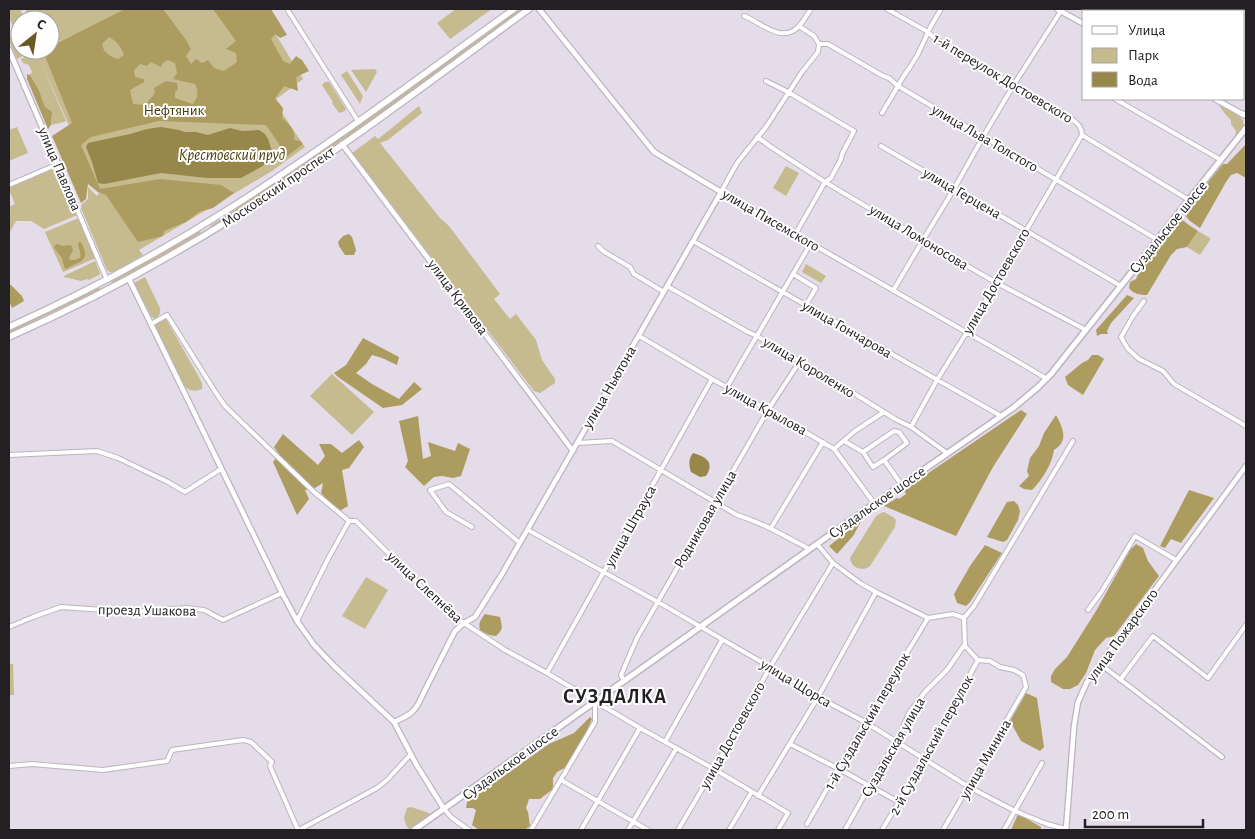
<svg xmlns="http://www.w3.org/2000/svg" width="1255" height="839" viewBox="0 0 1255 839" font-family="'Alegreya Sans',sans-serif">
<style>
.green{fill:#c6ba8f}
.forest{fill:#ad9c60;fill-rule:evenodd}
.water{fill:#98874b}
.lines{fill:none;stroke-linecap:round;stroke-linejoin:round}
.minor-casing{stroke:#bcb3c0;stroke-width:6}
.tertiary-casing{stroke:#bcb3c0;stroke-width:7}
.secondary-casing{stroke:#bcb3c0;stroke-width:8}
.primary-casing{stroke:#bcb3c0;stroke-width:8}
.minor{stroke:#fff;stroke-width:4}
.tertiary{stroke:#fff;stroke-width:4.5}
.secondary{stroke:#fff;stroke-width:5}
.primary{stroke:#fff;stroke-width:5.5}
.labels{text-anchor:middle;stroke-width:4;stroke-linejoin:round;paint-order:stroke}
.street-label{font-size:15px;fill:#232024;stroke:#fff}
.park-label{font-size:15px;fill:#483b09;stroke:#fff}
.water-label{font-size:16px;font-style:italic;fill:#4b3e0d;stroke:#fff}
.district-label{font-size:20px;font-weight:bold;letter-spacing:1px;fill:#232024;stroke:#fff}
</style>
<rect width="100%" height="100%" fill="#e5dce9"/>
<path class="green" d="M9 9H20L25 20H20V50H35L17 59 9 41V38L16 34 9 17Z
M25 9H260L303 79 275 100 282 113 305 147 272 171 139 250 143 255 113 272H110L107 270 81 208 82 204 88 199V187L97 196 99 193 39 58 66 121 64 122 51 125 52 119 45 107 39 90 30 75 32 72 29 65 23 63 21 59 36 51 37 53 38 50H50V20H30Z
M456 9H492L450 39 437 23Z
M520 9H523C421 83 320 163 211 227L210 226 308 161Z
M375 69 377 72 366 92 351 70Z
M347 71 363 96 360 104 341 75Z
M325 82H329L346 109 345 111 339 113 332 103 333 102 322 85Z
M1218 104 1234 113 1243 120 1244 127 1235 139 1236 131 1231 124V120L1226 115Z
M419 106 422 113 388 140 380 143 440 218 449 226 500 294 494 299 510 319 516 314 536 340 542 360 555 379V383L540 393 534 391 352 153 375 136 378 139Z
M17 127 28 153 9 161V130Z
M786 166 799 173 786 196 773 188Z
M56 167 77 215 44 229 31 221H16L10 232H9V207L15 204 10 192 9 193V188Z
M79 218 96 258 63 272 45 232Z
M200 231 201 233 159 258 113 283H111L112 281Z
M1198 231 1210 238V240L1200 255 1187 247Z
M95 261 100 273 99 275 89 280 87 279 81 281 64 277V276Z
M806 264 826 276 821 283 802 272Z
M145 277 160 308C161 313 159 316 155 319L151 316 134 283Z
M99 287 100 290 9 333V330Z
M166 319 200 379 202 384V389C195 392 191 391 185 387L154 325Z
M332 374 374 412 352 435 310 396Z
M884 512 893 517 896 520 895 527 870 566C863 572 851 568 850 558L876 516 881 513Z
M366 577 388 590 365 629 342 616Z
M9 664H13L14 695H9Z
M411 807 429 813 430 815 409 829 407 827 404 818 407 808Z"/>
<path class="forest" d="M125 9H163L186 40 191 49 186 56 191 64 196 59 202 63 208 60 214 68 224 71 237 62 236 53 226 49 236 41 213 9H271L287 35 280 38 275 34 271 39 283 61 290 64 296 56 302 60 309 71 296 77 298 91 284 86 275 98 283 108 282 118C289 124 296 131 294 140L300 141 303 144 281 161 279 144 266 125 159 121 91 137 81 145 100 189 160 179 221 185 234 193 213 208 199 212 186 222 164 231 163 236 138 242 106 195 98 192 88 184 86 199 81 203 52 136 72 123 43 51 50 50V47ZM109 37C117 41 121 47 124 55L118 59C110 57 103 52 102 44ZM168 60 175 63 177 73 173 79 195 84C199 92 198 97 193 104L175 98V92L178 89 177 83 166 81 154 88 155 93 145 105 133 104 130 90 144 82V79L135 77 134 70 140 64 147 66 151 62 161 67 163 63Z
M27 74 30 75 39 90 45 107 52 112 51 125 48 129 27 79Z
M1246 144V178L1237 173 1231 175 1226 182 1200 228 1190 221 1183 213 1196 196 1205 189 1209 181 1223 164H1227Z
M1180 218 1189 225 1198 231 1187 247 1177 249 1171 255 1147 295C1140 295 1133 294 1129 288L1130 282 1136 279 1140 270Z
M349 234 352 237 356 250 354 255H345L339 246 338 242 343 236Z
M79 242H81C92 262 79 261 66 269 63 266 64 264 62 259 61 255 56 252 54 247L56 244 63 246 71 245 73 250 69 258 70 260C84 260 81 255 78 245Z
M9 285H11L22 296 24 301 12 308 9 301Z
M1127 295 1134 298 1111 323 1107 331 1108 334H1101L1097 336 1096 330Z
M363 338 399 357 397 365 382 358 372 355 366 364 356 373 372 384 399 399 414 382 422 389 402 405 383 408 338 377 334 373 346 365Z
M1092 355H1098L1104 359 1083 395 1068 385 1065 377 1082 363 1088 360Z
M1021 410 1027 414 993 467 956 536 884 506 897 498 899 499 906 494 904 491 924 476Z
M1056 415C1063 428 1069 441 1054 450 1052 464 1042 480 1032 490L1024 489 1019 486 1029 476 1027 471 1030 458 1039 446 1044 433Z
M418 416 423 459 431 456 428 442 455 451 458 443 470 449 461 476 453 478 442 476 434 477 424 486 405 467 408 461 399 421Z
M283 434 318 465 325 456 319 444H331L342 453 359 440 364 447 349 468 342 470 348 506 338 512 321 493 323 483 315 488 305 490 309 499 297 515 273 462 279 454 274 447Z
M1189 490 1214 498 1181 543 1171 539 1165 548 1160 546Z
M1014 501 1018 505 1020 511 1018 520 1007 540 1003 542 987 537 1007 502Z
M862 520 853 536 837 554 829 546Z
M1136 544 1143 548 1148 561 1159 576 1114 636 1106 638 1095 650 1086 673 1078 685 1070 689H1063L1051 682V676L1055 669 1067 657 1096 611 1130 550Z
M985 545 1002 553 970 602 966 606 957 603 954 594 970 566Z
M485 614 500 617C502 626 504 629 496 636 491 636 484 633 480 630 478 623 481 619 485 614Z
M1026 693 1037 698 1044 747 1040 751 1021 741 1010 721Z
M590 717 592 719 583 739 568 766 557 772 553 778V789L540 799H529L526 808 528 812 530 826 525 830H479L472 825 476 810 473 808H466L467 802 549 744 574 733Z
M1018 814 1041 827V830H1011Z"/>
<path class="water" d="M161 127 179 130 185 132H196L208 135 230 128 242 131 259 130 265 134 268 139 272 151 271 158 267 163 261 167 241 178H207L161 173 104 184 98 183 92 162 86 147 88 143 130 134 147 129Z
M693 453C706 457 715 462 706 476L700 477 691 472C689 466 688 459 693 453Z"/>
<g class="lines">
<defs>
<path id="minor" d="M287 9 358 121
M887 9 928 32 935 39 1073 120C1079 125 1082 128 1082 135
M744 16C761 22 782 45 799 26 804 21 807 14 811 9
M799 26 814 36 819 44H828L883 76 889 78 898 86 1158 240
M819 44 818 52 802 72 766 127 737 163 721 192 1015 360 1047 379
M766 81 788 92 854 131 842 154 841 159 831 178 825 182 796 233
M1115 99 1221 160
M882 113 898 86 903 77 910 67 918 54 931 26 941 9
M1082 135 1189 200
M757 137 771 147 825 182 923 240 995 282 1086 330
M881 146 1121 286
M9 185 58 164 107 280
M693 241 1001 416
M598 246 603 251 630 267 634 274 664 292
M793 274 816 288 806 305
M667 286 748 332 757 336 839 384 895 419 911 427 947 453
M893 291 923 240 954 189 983 137 1013 86 1061 11
M1144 301 1133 316 1121 337 1128 349 1139 359 1163 371 1174 384 1246 426
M151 324 167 315 216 393 225 406 314 492 349 521H356L442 607 464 623 505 650 547 673 640 728 714 769 788 813 778 830
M639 336 712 379 768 410 834 449 874 503
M727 387 811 243
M911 427 937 380 967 332 1082 135
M844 441 863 452
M577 443 612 441 737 515C763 523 785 536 809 549
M834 449 855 431 884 412
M9 455 97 451 118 458 168 482 185 492 221 469
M884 460 873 467 863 452 894 431 899 432 907 443 884 460 901 484
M472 527 446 512 430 490 449 484 520 543
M771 528 823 442
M528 530 658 602 770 667 818 697 865 722 969 787 1015 811 1047 824 1066 829
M817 544 833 563 860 583 876 592 928 618 953 614 964 618
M1088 610 1102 591 1135 536 1176 560
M964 618 974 606 1073 441
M297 621 329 557 349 521
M9 627 33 617 61 607 132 612 187 608 204 610 223 620 282 593
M1100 664 1222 757
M547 673 712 379
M1120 680 1153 636 1208 678 1246 625
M624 681 621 675 637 638 768 410 800 361
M665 742 722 640
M790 744 839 769 899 802
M9 766 32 764 103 770 167 761 172 750 243 740 251 742 272 762 270 766 298 830
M561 780 648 830
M758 796 818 697 876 592
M444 809 452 818 469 830
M807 824 865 722 928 618
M299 830 377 788 387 780 411 754
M531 830 595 722V701
M581 830 640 728
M628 830 676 749
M678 830 714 769 770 667 833 563
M729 830 751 793
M845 830 884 760 897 742 909 713 925 692 947 670 965 644
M882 830 924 760 978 660
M943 830 1026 687 1023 675 1014 670 1000 667 990 661 978 660 965 646 964 618
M1004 830 1042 763"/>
<path id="tertiary" d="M1057 9 1084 24
M9 50 58 164
M1215 99 1244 115
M342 144 573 451
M129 279 263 554 282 593 297 621 314 645 334 666 394 722 416 764 444 809
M394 722C411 715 416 711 423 694L455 631 464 623 475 617 502 574 721 192 654 152 539 9
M1066 830 1074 726 1078 702 1087 682 1246 466"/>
<path id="secondary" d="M1242 114 1246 115
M414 830 848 522 1013 408 1037 388 1051 374 1246 128"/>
<path id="primary" d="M9 327C87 292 163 251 235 205 331 144 422 75 514 9
M9 337C86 303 161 263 233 218 335 154 432 80 529 9"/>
</defs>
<use href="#minor" class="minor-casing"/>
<use href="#tertiary" class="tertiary-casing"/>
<use href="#secondary" class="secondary-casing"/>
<use href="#primary" class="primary-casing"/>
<use href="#minor" class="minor"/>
<use href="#tertiary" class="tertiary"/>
<use href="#secondary" class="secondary"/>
<use href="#primary" class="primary"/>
</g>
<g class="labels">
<g class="street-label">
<text transform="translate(1003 78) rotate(31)" y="5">1-й переулок Достоевского</text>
<text transform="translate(985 138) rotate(30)" y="5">улица Льва Толстого</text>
<text transform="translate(60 169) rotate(67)" y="5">улица Павлова</text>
<text transform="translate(278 187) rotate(-34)" y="5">Московский проспект</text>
<text transform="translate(962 193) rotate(30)" y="5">улица Герцена</text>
<text transform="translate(771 220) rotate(30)" y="5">улица Писемского</text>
<text transform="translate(1168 227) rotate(-51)" y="5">Суздальское шоссе</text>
<text transform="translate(919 237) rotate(31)" y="5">улица Ломоносова</text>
<text transform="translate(996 281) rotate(-60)" y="5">улица Достоевского</text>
<text transform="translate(458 297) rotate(53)" y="5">улица Кривова</text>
<text transform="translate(847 329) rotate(30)" y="5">улица Гончарова</text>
<text transform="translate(809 367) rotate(31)" y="5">улица Короленко</text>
<text transform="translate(609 387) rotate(-60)" y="5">улица Ньютона</text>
<text transform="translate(766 409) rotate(29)" y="5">улица Крылова</text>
<text transform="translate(877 502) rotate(-35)" y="5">Суздальское шоссе</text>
<text transform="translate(705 519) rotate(-60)" y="5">Родниковая улица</text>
<text transform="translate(630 526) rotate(-61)" y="5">улица Штрауса</text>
<text transform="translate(425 587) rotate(43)" y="5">улица Слепнёва</text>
<text transform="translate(147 610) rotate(1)" y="5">проезд Ушакова</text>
<text transform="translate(1122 635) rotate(-54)" y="5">улица Пожарского</text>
<text transform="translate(796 683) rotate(31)" y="5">улица Щорса</text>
<text transform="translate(867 721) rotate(-60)" y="5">1-й Суздальский переулок</text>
<text transform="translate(732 735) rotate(-61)" y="5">улица Достоевского</text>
<text transform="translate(931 745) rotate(-61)" y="5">2-й Суздальский переулок</text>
<text transform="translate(893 747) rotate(-60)" y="5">Суздальская улица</text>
<text transform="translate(985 759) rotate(-60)" y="5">улица Минина</text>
<text transform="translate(510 763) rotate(-36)" y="5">Суздальское шоссе</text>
</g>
<g class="park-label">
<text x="174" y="115">Нефтяник</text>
</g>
<g class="water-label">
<text x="232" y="160">Крестовский пруд</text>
</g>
<g class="district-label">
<text x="615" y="703">СУЗДАЛКА</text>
</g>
</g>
<rect width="1255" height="839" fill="none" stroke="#232024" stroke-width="20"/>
<rect x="1082" y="10" width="162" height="90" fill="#ffffff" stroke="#a7a6a7"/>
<rect x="1092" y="26" width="25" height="8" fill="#ffffff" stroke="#a7a6a7"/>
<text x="1128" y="35" font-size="15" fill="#232024">Улица</text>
<rect x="1092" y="48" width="25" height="15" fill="#c6ba8f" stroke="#a7a6a7"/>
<text x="1128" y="60" font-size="15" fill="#232024">Парк</text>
<rect x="1092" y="72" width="25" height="15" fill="#98874b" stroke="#a7a6a7"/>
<text x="1128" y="85" font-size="15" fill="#232024">Вода</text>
<g transform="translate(35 35) rotate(30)"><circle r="24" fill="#ffffff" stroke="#a7a6a7"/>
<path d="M0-4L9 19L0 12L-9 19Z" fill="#675825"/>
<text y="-8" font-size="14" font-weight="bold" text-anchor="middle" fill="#232024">С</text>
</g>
<path d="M1085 819v8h118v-8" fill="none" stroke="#232024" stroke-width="2.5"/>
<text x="1092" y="819" font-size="15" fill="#232024" stroke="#ffffff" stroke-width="4" paint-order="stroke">200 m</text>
</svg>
